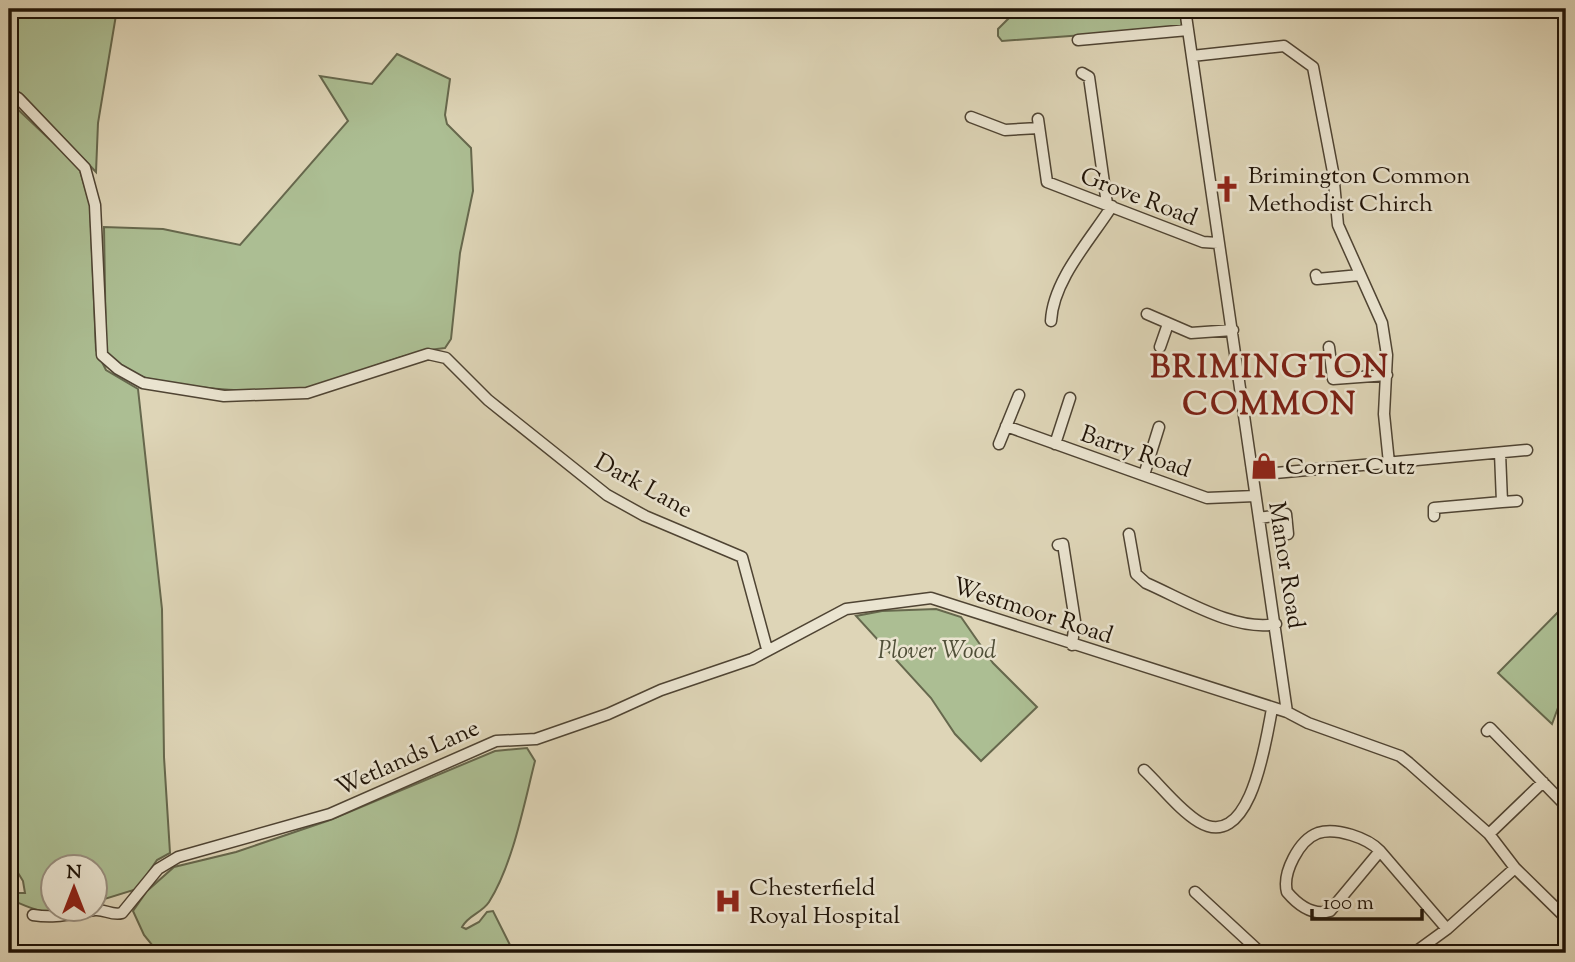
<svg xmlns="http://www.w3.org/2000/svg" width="1575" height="962" viewBox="0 0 1575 962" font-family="'Sorts Mill Goudy',serif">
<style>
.green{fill:#acbe93;stroke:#66684d;stroke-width:2}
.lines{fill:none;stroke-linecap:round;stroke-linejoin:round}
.minor-casing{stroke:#4f4433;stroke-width:13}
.minor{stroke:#eae4d0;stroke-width:10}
.labels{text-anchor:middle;stroke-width:5;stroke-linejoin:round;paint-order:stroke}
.poi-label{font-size:24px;fill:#1f1307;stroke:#eae4d0;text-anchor:start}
.street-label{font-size:24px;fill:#1f1307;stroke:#eae4d0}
.park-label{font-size:24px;font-style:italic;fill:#504f38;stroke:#eae4d0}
.district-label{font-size:32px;font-weight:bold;letter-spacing:2px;fill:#7a1f14;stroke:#eae4d0}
</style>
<rect width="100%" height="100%" fill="#ded5b7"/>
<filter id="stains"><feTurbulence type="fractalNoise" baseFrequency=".00286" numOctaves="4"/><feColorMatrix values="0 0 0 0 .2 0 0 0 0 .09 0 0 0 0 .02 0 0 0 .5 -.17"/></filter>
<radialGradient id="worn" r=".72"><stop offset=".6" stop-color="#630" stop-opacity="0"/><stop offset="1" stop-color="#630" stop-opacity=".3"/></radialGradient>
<path class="green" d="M9 9H117L98 123 96 172 23 95 9 89Z
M1018 9H1180L1182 24 1179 28 1002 41 998 36V29Z
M397 54 450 79 445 115 447 124 471 148 473 191 460 253 451 339 445 348C398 353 356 375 311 387 277 396 181 388 146 378 130 373 118 363 106 352L104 227 163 229 240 245 348 121 320 76 372 84Z
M9 101 79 167 90 205 96 350 106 370 138 389 162 609 164 757 170 853 157 860 137 889 95 902 94 867H52V909L65 910C43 916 29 907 9 899V893H25L23 881 15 868H9Z
M1566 604V686L1552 724 1498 673Z
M936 609 961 617 993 663 1037 707 981 761 955 734 931 698 856 616 882 611Z
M527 748 535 761C524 804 513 864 489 902 482 913 468 915 462 927L466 929 479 922 487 912 493 911 514 953H498L488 948 479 953H422L421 947 412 953H153V946L144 935 133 911 147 891 174 867 236 852 330 820 495 751Z"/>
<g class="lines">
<defs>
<path id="minor" d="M1185 9 1287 712
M1078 40 1188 30
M1192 56 1284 46 1313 67 1333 172 1338 225 1382 323 1387 355 1384 414 1389 463
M1082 73 1089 77 1107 204
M9 93 18 98 85 168 95 205 102 355 118 369 143 383 224 396 307 393 428 354 446 358 488 400 607 495 645 516 742 557 767 649
M971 117 1005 130 1039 128
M1038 119 1047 182 1203 242 1218 243
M1316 275 1317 279 1360 275
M1147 314 1191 333 1233 330
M1051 321C1053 280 1091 239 1112 206
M1160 347 1168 324
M1329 347 1333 379 1387 375
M1006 426 1207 498 1255 496
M999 444 1019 395
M1055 444 1070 398
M1144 475 1159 427
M1253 475 1527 450
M1502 502 1517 501
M1434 516V508L1502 502 1500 453
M1259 518 1286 514 1288 534
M1129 534 1136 574 1146 583C1183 599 1235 632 1276 624
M1058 545 1063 544 1075 621 1072 645
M1487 731 1490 728 1566 806
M1144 770C1161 786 1179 810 1199 822 1251 853 1266 739 1272 709
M1489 834 1543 782
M1380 851 1330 911C1313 916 1298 905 1287 892 1282 873 1299 840 1318 833 1336 827 1368 838 1380 851L1447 929
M1195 892 1261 953
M33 915C58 919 71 913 95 910 105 909 112 916 122 913L158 869 178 857 330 814 496 741 536 739 608 714 661 690 752 659 846 609 931 598 1287 712 1308 723 1400 756 1409 763 1489 834 1515 868 1566 918
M1414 953 1447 929 1515 868"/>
</defs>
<use href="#minor" class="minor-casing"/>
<use href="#minor" class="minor"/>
</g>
<defs>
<symbol id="church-bare" viewBox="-9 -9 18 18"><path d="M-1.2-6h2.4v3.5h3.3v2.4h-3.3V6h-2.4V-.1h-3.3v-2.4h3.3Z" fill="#8f2418" stroke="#eae4d0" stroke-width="2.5" paint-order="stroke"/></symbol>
<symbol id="shop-bare" viewBox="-9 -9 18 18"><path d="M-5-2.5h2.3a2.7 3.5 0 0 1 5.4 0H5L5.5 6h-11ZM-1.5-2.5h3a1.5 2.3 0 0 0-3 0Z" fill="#8f2418" stroke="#eae4d0" stroke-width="2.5" paint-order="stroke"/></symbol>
<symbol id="hospital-bare" viewBox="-9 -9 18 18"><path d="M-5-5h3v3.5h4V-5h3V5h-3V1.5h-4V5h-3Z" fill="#8f2418" stroke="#eae4d0" stroke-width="2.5" paint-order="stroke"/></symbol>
</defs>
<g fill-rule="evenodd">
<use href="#church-bare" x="1208" y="170" width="38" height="38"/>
<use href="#shop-bare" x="1245" y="447" width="38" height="38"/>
<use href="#hospital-bare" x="709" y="882" width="38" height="38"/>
</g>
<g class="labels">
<g class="poi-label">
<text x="1248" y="183">Brimington Common<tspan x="1248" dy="28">Methodist Chirch</tspan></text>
<text x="1285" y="474">Corner Cutz</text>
<text x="749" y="895">Chesterfield<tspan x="749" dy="28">Royal Hospital</tspan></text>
</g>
<g class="street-label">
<text transform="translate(1139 196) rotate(21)" y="8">Grove Road</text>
<text transform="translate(1136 451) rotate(19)" y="8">Barry Road</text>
<text transform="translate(644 485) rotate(29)" y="8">Dark Lane</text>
<text transform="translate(1287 565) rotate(81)" y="8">Manor Road</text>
<text transform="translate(1033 610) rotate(18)" y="8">Westmoor Road</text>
<text transform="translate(407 757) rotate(-24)" y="8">Wetlands Lane</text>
</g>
<g class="park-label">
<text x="937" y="658">Plover Wood</text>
</g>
<g class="district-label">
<text x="1270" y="377">BRIMINGTON<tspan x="1270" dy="37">COMMON</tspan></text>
</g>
</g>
<rect width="1575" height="962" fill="none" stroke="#ded5b7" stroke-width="35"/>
<rect x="10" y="10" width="1554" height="941" fill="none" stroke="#1f1307" stroke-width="3.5"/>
<rect x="18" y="18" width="1540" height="927" fill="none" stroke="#1f1307" stroke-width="2"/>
<g transform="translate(74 888)"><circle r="33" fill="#eae4d0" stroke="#999080" stroke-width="2"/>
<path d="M0-5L12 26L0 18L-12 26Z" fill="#8f2418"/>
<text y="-10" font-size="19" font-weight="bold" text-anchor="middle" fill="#1f1307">N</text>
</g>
<path d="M1312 909v10h110v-10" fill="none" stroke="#1f1307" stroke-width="3.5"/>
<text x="1323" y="909" font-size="21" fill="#1f1307" stroke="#eae4d0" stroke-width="5" paint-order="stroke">100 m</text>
<rect width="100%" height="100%" filter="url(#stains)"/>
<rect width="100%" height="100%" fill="url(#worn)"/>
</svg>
